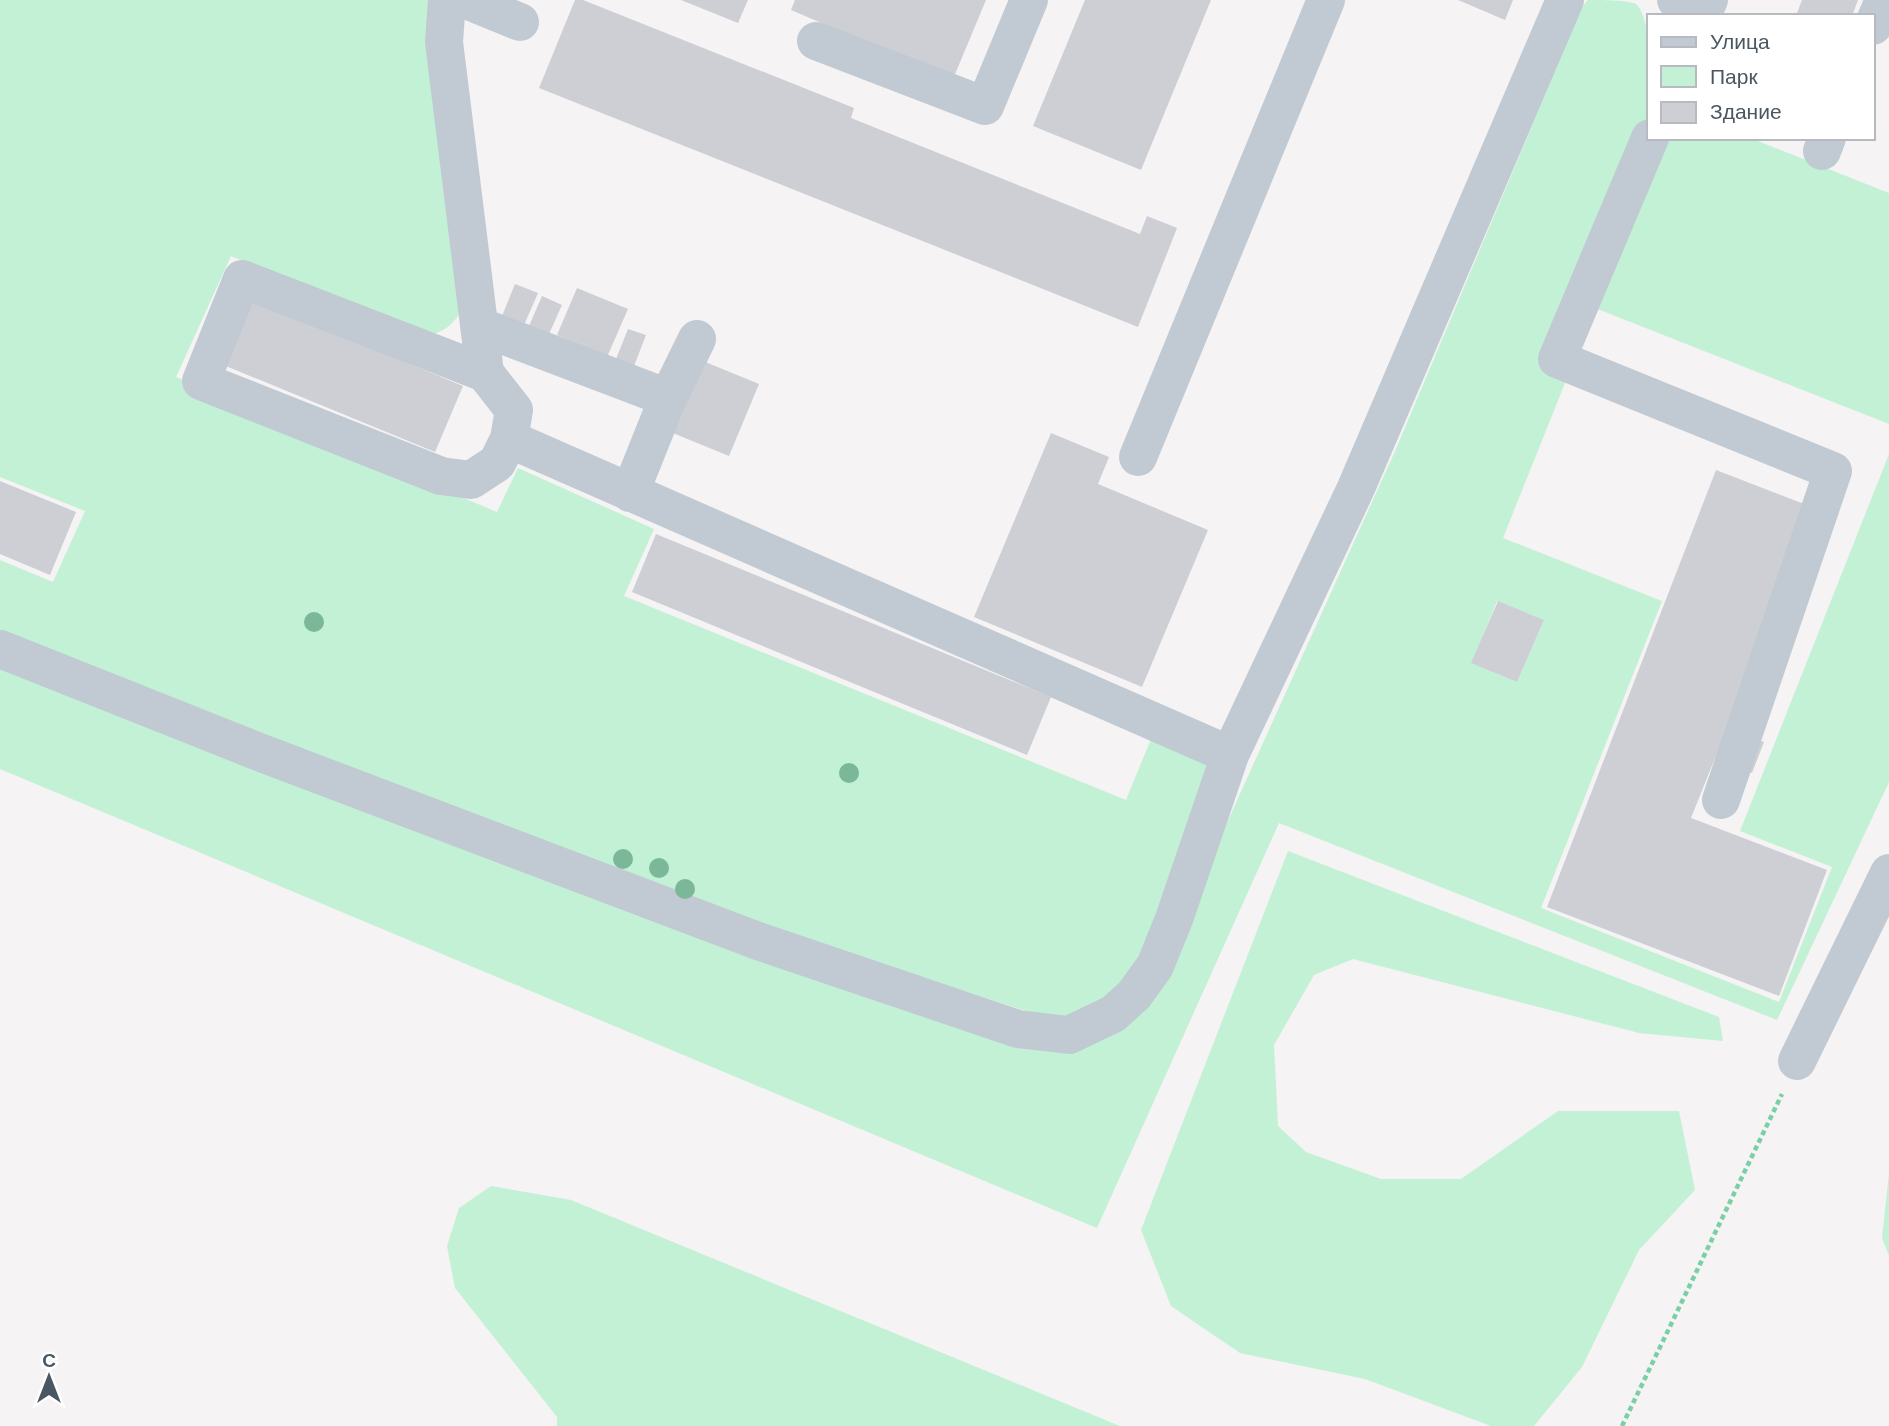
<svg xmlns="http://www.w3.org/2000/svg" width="1889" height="1426" viewBox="0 0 1889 1426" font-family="'DM Sans',sans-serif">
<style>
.green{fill:#c3f1d5;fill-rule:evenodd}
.building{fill:#cdcfd5}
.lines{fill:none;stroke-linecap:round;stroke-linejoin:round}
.path{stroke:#7ad0a6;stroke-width:4.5;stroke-dasharray:5 3.5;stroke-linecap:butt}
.minor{stroke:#c1cad2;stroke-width:38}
.tree{fill:#7bb799}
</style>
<rect width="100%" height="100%" fill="#f5f3f3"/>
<path class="green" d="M0 0H432L463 308C454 324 444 333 425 336L231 256 176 377 497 512 518 468 654 529 624 596 1126 800 1151 739 1217 765 1133 980 1072 1021 995 1012 0 638V560L53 582 85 511 0 477Z
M1588 0C1598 0 1630 0 1636 4 1656 23 1649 109 1649 138H1750L1889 193V424L1595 308 1503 538 1662 601 1541 908 1779 1002 1832 867 1740 831 1889 454V782L1777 1020 1279 823 1097 1228 0 769V662L252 758 1099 1035 1220 838 1396 449 1582 7ZM1497 601 1544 620 1517 682 1472 663Z
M1288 851 1719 1017 1723 1041 1639 1033 1353 959 1314 975 1274 1045 1278 1126 1306 1152 1381 1179H1461L1558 1111H1679L1695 1190 1639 1250 1582 1367 1534 1426H1491L1365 1379 1240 1353 1171 1306 1141 1230Z
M1889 1173V1256L1882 1238Z
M491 1186 571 1200 1120 1426H557V1417L455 1288 447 1246 459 1208Z"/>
<path class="building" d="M575 0H583L854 108 851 118 1140 234 1147 216 1177 228 1138 327 539 88Z
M681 0H748L738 23Z
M795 0H986L953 79 791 10Z
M1085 0H1211L1141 170 1033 126Z
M1458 0H1513L1505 20Z
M1802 0H1858L1852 16H1796Z
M515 284 538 293 524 325 502 316Z
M577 288 628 309 607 357 557 335Z
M542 296 562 305 549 334 529 326Z
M249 298 463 386 435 452 221 364Z
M628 329 646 335 634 366 616 359Z
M698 359 759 384 729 456 668 431Z
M1051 433 1109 457 1098 484 1208 530 1142 687 974 617Z
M1716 470 1812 507 1726 728 1764 742 1752 773 1715 758 1691 818 1827 870 1779 996 1547 907Z
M0 481 76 512 50 575 0 554Z
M656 534 1051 697 1027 755 632 592Z
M1498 601 1544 620 1517 682 1471 663Z"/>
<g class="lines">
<path class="path" d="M1622 1426 1782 1094"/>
<path class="minor" d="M447 0 444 42 485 373 514 410 509 439 497 463 471 480 441 476 201 381 242 279 485 373
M466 0 520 22
M1676 0 1704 11 1709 0
M1873 26 1884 0
M816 41 985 106 1029 0
M1650 138 1557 359 1833 471 1721 800
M1822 151 1827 138
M479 326 668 398
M509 439 1230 755
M1138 457 1326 0
M630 493 668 398 697 339
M0 649 259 752 758 941 1018 1029 1069 1035 1113 1014 1134 995 1155 966 1174 919 1230 755 1356 488 1565 0
M1797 1061 1889 873"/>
</g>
<g class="tree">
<circle cx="314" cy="622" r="10"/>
<circle cx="849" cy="773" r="10"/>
<circle cx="623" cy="859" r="10"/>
<circle cx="659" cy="868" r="10"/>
<circle cx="685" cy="889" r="10"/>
</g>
<rect x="1647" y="14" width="228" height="126" fill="#ffffff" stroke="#b7bbc0" stroke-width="2"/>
<rect x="1661" y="37" width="35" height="10" fill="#c1cad2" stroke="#b7bbc0" stroke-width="2"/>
<text x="1710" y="49" font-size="21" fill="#4a5661">Улица</text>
<rect x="1661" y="66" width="35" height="21" fill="#c3f1d5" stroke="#b7bbc0" stroke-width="2"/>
<text x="1710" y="84" font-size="21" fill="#4a5661">Парк</text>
<rect x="1661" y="102" width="35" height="21" fill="#cdcfd5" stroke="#b7bbc0" stroke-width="2"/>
<text x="1710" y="119" font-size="21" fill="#4a5661">Здание</text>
<g transform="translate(49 1377)" stroke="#ffffff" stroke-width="5" paint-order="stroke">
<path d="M0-5L12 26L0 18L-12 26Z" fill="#4a5661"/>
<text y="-10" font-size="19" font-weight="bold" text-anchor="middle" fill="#4a5661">С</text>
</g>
</svg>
